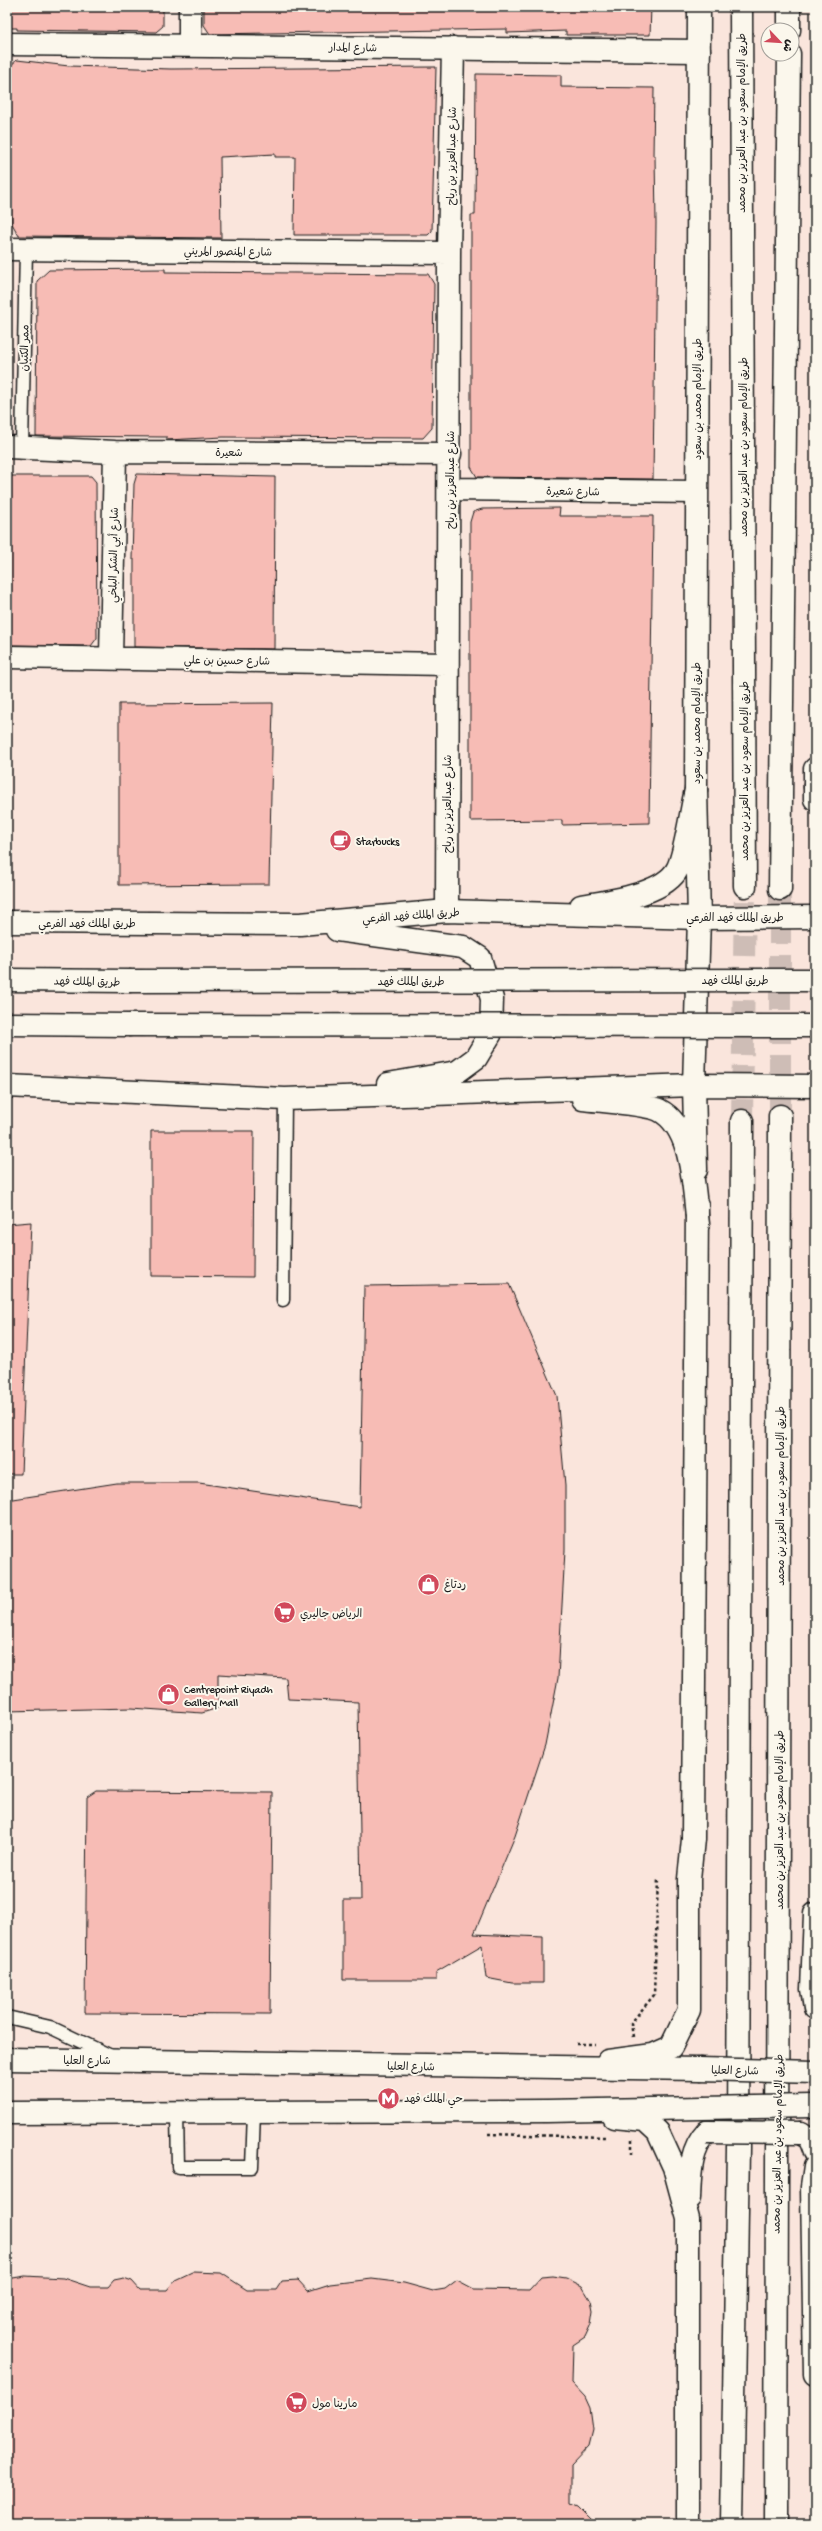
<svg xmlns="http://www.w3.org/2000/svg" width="822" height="2531" viewBox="0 0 822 2531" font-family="'Gochi Hand','Playpen Sans Arabic',sans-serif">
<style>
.building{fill:#f7bcb5;stroke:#1c1c1c}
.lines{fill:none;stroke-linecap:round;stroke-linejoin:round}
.primary-tunnel{stroke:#cebdb6;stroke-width:22;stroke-dasharray:22 11;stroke-linecap:butt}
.lane-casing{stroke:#1c1c1c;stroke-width:15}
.street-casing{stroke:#1c1c1c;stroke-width:25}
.secondary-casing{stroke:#1c1c1c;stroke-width:25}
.primary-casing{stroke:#1c1c1c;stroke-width:25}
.highway-casing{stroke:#1c1c1c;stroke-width:25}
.path{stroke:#1c1c1c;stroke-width:2.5;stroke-dasharray:3 3;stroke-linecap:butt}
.lane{stroke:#fbf7ec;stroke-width:12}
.street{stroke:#fbf7ec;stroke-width:22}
.secondary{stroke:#fbf7ec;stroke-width:22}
.primary{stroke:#fbf7ec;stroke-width:22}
.highway{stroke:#fbf7ec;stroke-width:22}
.secondary-bridge-casing{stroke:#1c1c1c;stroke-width:25;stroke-linecap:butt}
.primary-bridge-casing{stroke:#1c1c1c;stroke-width:25;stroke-linecap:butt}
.highway-bridge-casing{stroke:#1c1c1c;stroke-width:25;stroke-linecap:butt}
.secondary-bridge{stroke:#fbf7ec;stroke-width:22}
.primary-bridge{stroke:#fbf7ec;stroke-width:22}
.highway-bridge{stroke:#fbf7ec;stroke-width:22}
.labels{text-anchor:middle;stroke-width:4;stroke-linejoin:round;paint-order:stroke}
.street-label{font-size:11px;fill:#1c1c1c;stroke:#fbf7ec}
.poi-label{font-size:11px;fill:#1c1c1c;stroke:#fbf7ec;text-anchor:start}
</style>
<rect width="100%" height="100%" fill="#fae5dc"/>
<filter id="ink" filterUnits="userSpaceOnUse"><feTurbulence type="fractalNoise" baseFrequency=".025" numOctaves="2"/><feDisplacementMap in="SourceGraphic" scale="8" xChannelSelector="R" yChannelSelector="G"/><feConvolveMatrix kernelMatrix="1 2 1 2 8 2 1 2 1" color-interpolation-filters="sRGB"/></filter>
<g filter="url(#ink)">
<path class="building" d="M7 7H163V26L156 32 17 30V28H7Z
M204 7H651L650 35H566V31L507 33V29L210 34 204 25Z
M17 60 69 66 171 69 436 67 432 231 428 235H294L295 157H275V154L220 157 221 238 19 236 11 222 10 155V66Z
M476 74 561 75V87L654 88 653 156H655L656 223 653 479 477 477 471 467V215H475Z
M165 269V272L428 274 434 284 432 428 423 438 223 437 167 440V437L36 436 37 281 49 270Z
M137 474 275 477 274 649 134 647V559H132L134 484Z
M7 476H91L96 482 97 638 91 646 7 645Z
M560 508 559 516H653L649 823 562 825V820L470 821V522L473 512 482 509Z
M273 703 269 884 119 885V704Z
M151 1131H254L253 1277 151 1276Z
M31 1222 21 1474H7V1224Z
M509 1284 557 1396 565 1485V1550L558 1678 545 1745 515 1836 474 1934 543 1937V1983H512L486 1978 482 1945 436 1972V1980H343V1900H361L358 1702 288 1699 286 1678 218 1674V1708L202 1713 131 1708 7 1711V1500L117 1483H199L360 1507 364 1286Z
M96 1791 272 1792 270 2014 85 2013 87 1797Z
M192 2272 221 2273 247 2290H276L282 2281 298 2280 308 2291 330 2284 372 2279 404 2283 433 2291 445 2289 457 2280 474 2289 529 2290 541 2277 553 2276 566 2278 582 2286 591 2301 593 2311 591 2324 585 2337 573 2345 572 2383 585 2397 590 2408 593 2430 589 2446 571 2465V2502L578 2505 597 2524H7V2279L25 2276 63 2278 90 2287H108L114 2280 124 2278 132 2281 140 2290H167L175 2280Z"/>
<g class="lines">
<path class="primary-tunnel" d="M780 889V1116
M742 1121 745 886"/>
<defs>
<path id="lane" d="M22 447 26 249
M283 1300 285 1099
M7 2017 50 2027 111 2056
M177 2113 178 2167H252L254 2112"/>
<path id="street" d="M190 7V44
M7 44 699 51
M7 249 449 253
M7 447 115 452 450 454
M450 489 696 492
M7 657 447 664
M111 658 115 452
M447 911 449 253 453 48"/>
<path id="secondary" d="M815 769V799
M696 1170 694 1085 699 918 696 790 699 7
M815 1914 812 1989 815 2008
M608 2061 653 2055 671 2047 689 2010V1879L693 1839 697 1205
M614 2117 645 2120 658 2132 674 2167 688 2219V2524
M801 2133 810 2139 815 2152
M815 2167 812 2187 815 2374
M689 2198C690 2174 690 2150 707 2132"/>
<path id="primary" d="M741 7 745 886
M789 30V7
M815 786V787
M780 889 789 54
M581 906C608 901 665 895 678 868 686 850 691 811 696 790
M7 922 300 924 447 911 699 918 815 917
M337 930 463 947 480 958 492 999 491 1033 476 1058 457 1072 388 1084
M7 1086 285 1099 694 1085 815 1086
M583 1099C599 1101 646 1104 659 1110 694 1128 693 1189 698 1224
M7 2059 700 2069
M7 2113 547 2111 702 2108
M732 2524 738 2148 742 1121
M776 2524 780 1116"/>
<path id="highway" d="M7 980 129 981
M7 1024 129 1025"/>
</defs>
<use href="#lane" class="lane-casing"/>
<use href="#street" class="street-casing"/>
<use href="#secondary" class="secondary-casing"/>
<use href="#primary" class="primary-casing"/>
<use href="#highway" class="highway-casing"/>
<path class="path" d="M633 2037 631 2023 654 1995 658 1878
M576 2044H595
M488 2134 605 2137
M632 2139V2157"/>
<use href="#lane" class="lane"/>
<use href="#street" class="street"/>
<use href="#secondary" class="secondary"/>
<use href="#primary" class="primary"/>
<use href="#highway" class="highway"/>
<defs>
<path id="secondary-bridge" d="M707 2132 801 2133"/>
<path id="primary-bridge" d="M700 2069 815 2072
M702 2108 813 2106"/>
<path id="highway-bridge" d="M129 981 815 980
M129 1025 815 1026"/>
</defs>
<use href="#secondary-bridge" class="secondary-bridge-casing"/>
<use href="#primary-bridge" class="primary-bridge-casing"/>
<use href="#highway-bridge" class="highway-bridge-casing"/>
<use href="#secondary-bridge" class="secondary-bridge"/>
<use href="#primary-bridge" class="primary-bridge"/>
<use href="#highway-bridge" class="highway-bridge"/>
</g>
</g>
<defs>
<symbol id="cafe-disc" viewBox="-11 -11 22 22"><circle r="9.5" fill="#d1495b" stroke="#fbf7ec"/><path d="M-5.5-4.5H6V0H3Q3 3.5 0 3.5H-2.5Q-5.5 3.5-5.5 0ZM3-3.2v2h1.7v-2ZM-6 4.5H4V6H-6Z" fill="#fff"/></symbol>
<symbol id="shop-disc" viewBox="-11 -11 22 22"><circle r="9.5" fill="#d1495b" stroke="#fbf7ec"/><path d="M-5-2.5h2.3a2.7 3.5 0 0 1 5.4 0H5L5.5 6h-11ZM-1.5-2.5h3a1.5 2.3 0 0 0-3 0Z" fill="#fff"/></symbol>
<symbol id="supermarket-disc" viewBox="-11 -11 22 22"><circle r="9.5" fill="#d1495b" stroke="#fbf7ec"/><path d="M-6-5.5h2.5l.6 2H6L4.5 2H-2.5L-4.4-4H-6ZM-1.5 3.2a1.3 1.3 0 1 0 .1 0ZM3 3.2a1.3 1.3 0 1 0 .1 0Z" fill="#fff"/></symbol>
<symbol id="metro-disc" viewBox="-11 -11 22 22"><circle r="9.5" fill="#d1495b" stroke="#fbf7ec"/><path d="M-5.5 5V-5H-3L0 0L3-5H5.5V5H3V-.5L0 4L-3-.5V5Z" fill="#fff"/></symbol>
</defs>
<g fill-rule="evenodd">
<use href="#cafe-disc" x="328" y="828" width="25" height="25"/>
<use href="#shop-disc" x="416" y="1572" width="25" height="25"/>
<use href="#supermarket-disc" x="272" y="1600" width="25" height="25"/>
<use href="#shop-disc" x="156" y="1682" width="25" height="25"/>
<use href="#metro-disc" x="376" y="2086" width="25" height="25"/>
<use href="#supermarket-disc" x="284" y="2390" width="25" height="25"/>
</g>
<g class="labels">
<g class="street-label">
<text transform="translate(353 47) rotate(1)" y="4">شارع المدار</text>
<text transform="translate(741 123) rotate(-90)" y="4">طريق الإمام سعود بن عبد العزيز بن محمد</text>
<text transform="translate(451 156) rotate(-89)" y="4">شارع عبدالعزيز بن رباح</text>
<text transform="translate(228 251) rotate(1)" y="4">شارع المنصور المريني</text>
<text transform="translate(24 348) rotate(-89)" y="4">ممر الكتبان</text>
<text transform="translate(697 399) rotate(-90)" y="4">طريق الإمام محمد بن سعود</text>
<text transform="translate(743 447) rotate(-90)" y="4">طريق الإمام سعود بن عبد العزيز بن محمد</text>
<text x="229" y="456">شعيرة</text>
<text transform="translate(450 480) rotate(-90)" y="4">شارع عبدالعزيز بن رباح</text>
<text transform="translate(573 491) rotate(1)" y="4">شارع شعيرة</text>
<text transform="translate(113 555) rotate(-89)" y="4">شارع أبي الشكر البلخي</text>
<text transform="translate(227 660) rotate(1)" y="4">شارع حسين بن علي</text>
<text transform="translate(696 723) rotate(-90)" y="4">طريق الإمام محمد بن سعود</text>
<text transform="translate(744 771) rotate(-90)" y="4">طريق الإمام سعود بن عبد العزيز بن محمد</text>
<text transform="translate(447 804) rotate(-90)" y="4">شارع عبدالعزيز بن رباح</text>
<text transform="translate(411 915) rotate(-4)" y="4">طريق الملك فهد الفرعي</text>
<text x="735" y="921">طريق الملك فهد الفرعي</text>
<text x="87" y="927">طريق الملك فهد الفرعي</text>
<text x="735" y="984">طريق الملك فهد</text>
<text transform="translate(87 981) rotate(1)" y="4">طريق الملك فهد</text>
<text x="411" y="985">طريق الملك فهد</text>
<text transform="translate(780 1496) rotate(-90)" y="4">طريق الإمام سعود بن عبد العزيز بن محمد</text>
<text transform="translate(779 1820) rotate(-90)" y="4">طريق الإمام سعود بن عبد العزيز بن محمد</text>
<text x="87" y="2064">شارع العليا</text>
<text transform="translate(411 2066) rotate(1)" y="4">شارع العليا</text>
<text transform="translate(735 2070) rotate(1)" y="4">شارع العليا</text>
<text transform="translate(777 2144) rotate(-89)" y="4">طريق الإمام سعود بن عبد العزيز بن محمد</text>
</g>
<g class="poi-label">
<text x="356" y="845">Starbucks</text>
<text x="444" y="1588">ردتاغ</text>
<text x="300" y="1617">الرياض جاليري</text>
<text x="184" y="1693">Centrepoint Riyadh<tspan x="184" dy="13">Gallery Mall</tspan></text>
<text x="404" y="2102">حي الملك فهد</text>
<text x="312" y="2407">مارينا مول</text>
</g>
</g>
<rect width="822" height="2531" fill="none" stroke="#fbf7ec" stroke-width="24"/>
<rect x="12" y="12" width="798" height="2507" fill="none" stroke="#1c1c1c" stroke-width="1.5" filter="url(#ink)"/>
<g transform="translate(780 42) rotate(115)"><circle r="19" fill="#fbf7ec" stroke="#a29f99"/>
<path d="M0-3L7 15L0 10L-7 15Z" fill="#d1495b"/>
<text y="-6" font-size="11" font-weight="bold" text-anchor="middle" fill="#1c1c1c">ش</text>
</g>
</svg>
